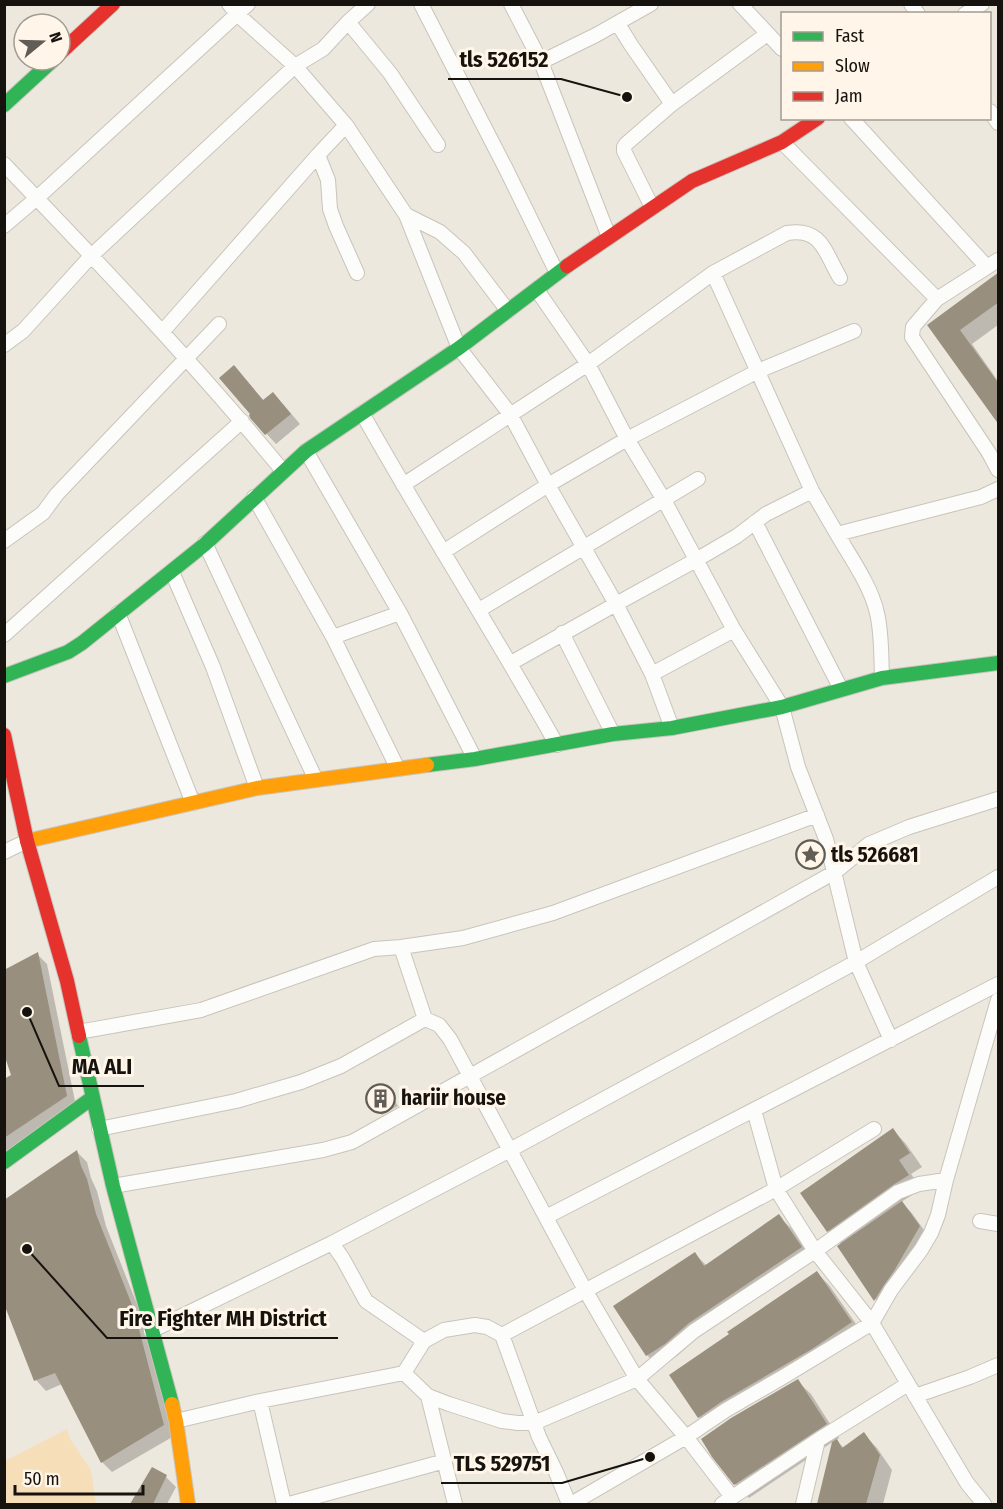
<svg xmlns="http://www.w3.org/2000/svg" width="1003" height="1509" viewBox="0 0 1003 1509" font-family="'Fira Sans Condensed',sans-serif">
<style>
.green{fill:#f6deb9}
.shadow{fill:#0003}
.building{fill:#998f7e}
.lines{fill:none;stroke-linecap:round;stroke-linejoin:round}
.street-casing{stroke:#c8c4bc;stroke-width:16}
.fast-casing{stroke:#c8c4bc;stroke-width:16}
.slow-casing{stroke:#c8c4bc;stroke-width:16}
.jam-casing{stroke:#c8c4bc;stroke-width:16}
.street{stroke:#fcfcfa;stroke-width:14}
.fast{stroke:#30b455;stroke-width:14}
.slow{stroke:#ff9f0a;stroke-width:14}
.jam{stroke:#e5322d;stroke-width:14}
.labels{text-anchor:middle;stroke-width:6;stroke-linejoin:round;paint-order:stroke}
.poi-label{font-size:21px;font-weight:bold;fill:#16120d;stroke:#fff6e9;text-anchor:start}
.leader{fill:none;stroke:#16120d;stroke-width:2}
.callout-dot{fill:#16120d;stroke:#fff6e9;stroke-width:2}
.callout-label{font-size:22px;text-anchor:middle;font-weight:bold;fill:#16120d;stroke:#fff6e9;stroke-width:6;stroke-linejoin:round;paint-order:stroke}
</style>
<rect width="100%" height="100%" fill="#ede8de"/>
<path class="green" d="M67 1429 70 1439 91 1470 96 1504H5V1461Z"/>
<path class="shadow" d="M998 275V325L972 344 998 381V423L929 325Z
M234 367 264 401 283 404 300 424 276 444 252 418Z
M37 954 47 964 76 1106 4 1155V1081L13 1076Z
M385 1088 391 1094 398 1106 382 1115 376 1109Z
M893 1130 906 1144 922 1167 911 1174 922 1189 901 1202 911 1212 929 1237 885 1309 876 1300 839 1247 842 1245 828 1231Z
M76 1151 87 1162 91 1178 97 1191 106 1226 144 1322 174 1436 112 1472 102 1462 62 1384 46 1391 36 1380Z
M778 1216 791 1228 813 1260 701 1335 677 1356 659 1368 647 1355 615 1307 695 1254 707 1266Z
M817 1273 829 1285 863 1334 824 1361 734 1414 711 1429 699 1417Z
M797 1381 811 1394 839 1438 836 1440 844 1448 864 1434 877 1448 892 1470 883 1504H819L834 1441 749 1498 735 1484Z
M152 1469 166 1477 176 1487 167 1504H132Z"/>
<path class="building" d="M999 272V302L960 330 999 384V425L927 325Z
M234 365 263 400 273 392 291 414 265 435 250 418 249 415 250 414 219 378Z
M38 952 67 1096 4 1138V1079L11 1075 4 1054V970Z
M385 1086 393 1099 375 1110 367 1096Z
M893 1128 910 1153 899 1160 909 1175 893 1185 827 1232 800 1193Z
M77 1150 81 1166 87 1179 96 1214 134 1310 164 1425 101 1463 55 1373 34 1381 4 1304V1200Z
M902 1201 920 1226 894 1271 884 1285 874 1301 837 1246Z
M779 1214 802 1247 689 1323 665 1344 646 1356 613 1306 695 1252 704 1266Z
M817 1271 852 1322 812 1349 721 1402 698 1418 669 1375 729 1334 727 1332Z
M798 1379 827 1424 734 1485 712 1457 701 1439 731 1418Z
M864 1432 880 1455 866 1504H817L832 1442 837 1439 842 1448Z
M152 1467 167 1475 153 1504H130Z"/>
<g class="lines">
<defs>
<path id="street" d="M229 4 237 14 295 66 346 125 406 215 459 348 510 414 548 485 616 604 652 674 672 728
M421 4 506 169 557 273
M511 4 541 62 596 35 651 4
M740 4 782 49
M911 4 918 14
M965 14 982 4
M348 22 390 73 438 145
M618 24 631 45 672 104
M541 62 609 237
M990 111 998 123
M851 118 987 267
M346 125 318 155 328 180 330 209 336 226 357 273
M782 142 937 299
M4 164C100 264 195 364 283 471
M652 207 624 151V147L626 144 672 104 767 34
M406 215 440 232 464 253 508 311
M4 226 37 198 248 4
M998 260 937 299 913 327 912 337 989 453 998 470
M713 273 812 491 837 534
M537 290 588 364 627 439 664 500 734 630 782 707 798 767 826 839 856 962 891 1040
M163 331 318 155
M4 345 23 331 91 256 295 66 323 49 348 22 368 4
M362 413C425 525 494 633 557 745
M306 451 400 613 475 759
M403 485 588 364 713 273 787 233C822 227 825 253 840 278
M254 497 333 637 398 769
M755 522 841 689
M4 541 43 513 57 494 219 324
M205 543 316 780
M443 552 548 485 627 439 758 371 854 331
M172 572 213 667 257 788
M479 610 698 479
M118 613 193 803
M562 633 613 734
M4 635 242 421
M333 637 400 613
M511 663 616 604 696 560 737 536 766 514 812 491
M652 674 734 630
M882 678C881 656 882 634 877 613 871 586 851 558 837 534L981 497 998 489
M4 852 27 841
M401 947 425 1019
M78 1032 201 1010 374 949 401 947 463 938 553 913 817 815
M754 1110 776 1189 815 1251 872 1323 967 1483 984 1504
M99 1129 236 1101 301 1082 341 1066 425 1019 439 1025 450 1039 585 1290 637 1379 686 1437 732 1497
M113 1186 323 1150 352 1142 835 872 869 844 909 827 998 799
M546 1217 998 984
M980 1221 998 1224
M332 1243 343 1259 366 1301 424 1341
M151 1331 332 1243 510 1150 856 962 998 877
M502 1335 539 1437 556 1472 569 1504
M404 1373 428 1396 449 1404 502 1421 518 1423H534L637 1379 694 1331 815 1251 898 1192 919 1184 946 1180
M428 1396 455 1504
M915 1396 970 1377 998 1365
M260 1401 284 1504
M176 1421 260 1401 404 1373 424 1341 444 1330 475 1325 487 1327 502 1335 776 1189 874 1129
M289 1504 445 1461
M571 1504 686 1437 726 1410 783 1377 872 1323 891 1290 921 1250 931 1233 938 1215 946 1180 998 1000
M722 1504 818 1440 908 1384
M803 1504 818 1440"/>
<path id="fast" d="M4 105 53 60
M4 676 68 652 82 643 204 545 306 451 459 348 567 266
M427 765 475 759 613 734 672 728 782 707 882 678 998 663
M79 1036 113 1186 172 1404
M4 1162 92 1098"/>
<path id="slow" d="M27 841 257 788 427 765
M172 1404 176 1421 188 1504"/>
<path id="jam" d="M60 53 113 4
M567 266 692 181 782 142 818 118
M4 735 27 841 67 981 79 1036"/>
</defs>
<use href="#street" class="street-casing"/>
<use href="#fast" class="fast-casing"/>
<use href="#slow" class="slow-casing"/>
<use href="#jam" class="jam-casing"/>
<use href="#street" class="street"/>
<use href="#fast" class="fast"/>
<use href="#slow" class="slow"/>
<use href="#jam" class="jam"/>
</g>
<defs>
<symbol id="sight-ring" viewBox="-11 -11 22 22"><circle r="9.5" fill="#fff6e9" stroke="#615d56" stroke-width="1.5"/><path d="M0-6L1.8-2.2L6-1.7L2.9 1.2L3.7 5.4L0 3.3L-3.7 5.4L-2.9 1.2L-6-1.7L-1.8-2.2Z" fill="#615d56"/></symbol>
<symbol id="building-ring" viewBox="-11 -11 22 22"><circle r="9.5" fill="#fff6e9" stroke="#615d56" stroke-width="1.5"/><path d="M-4-6H4V6H1V3H-1V6H-4ZM-2.5-4.3h1.7v1.8h-1.7ZM.8-4.3h1.7v1.8H.8ZM-2.5-1h1.7V.8h-1.7ZM.8-1h1.7V.8H.8Z" fill="#615d56"/></symbol>
</defs>
<g fill-rule="evenodd">
<use href="#sight-ring" x="794" y="838" width="33" height="33"/>
<use href="#building-ring" x="364" y="1082" width="33" height="33"/>
</g>
<g class="labels">
<g class="poi-label">
<text x="831" y="862">tls 526681</text>
<text x="401" y="1105">hariir house</text>
</g>
</g>
<path class="leader" d="M627 97L561 79H448M27 1012L59 1086H144M27 1249L107 1338H338M650 1457L562 1483H441"/>
<g class="callout-dot">
<circle cx="627" cy="97" r="6"/>
<circle cx="27" cy="1012" r="6"/>
<circle cx="27" cy="1249" r="6"/>
<circle cx="650" cy="1457" r="6"/>
</g>
<g class="callout-label">
<text x="504" y="67">tls 526152</text>
<text x="102" y="1074">MA ALI</text>
<text x="223" y="1326">Fire Fighter MH District</text>
<text x="502" y="1471">TLS 529751</text>
</g>
<rect width="1003" height="1509" fill="none" stroke="#16120d" stroke-width="12"/>
<rect x="781" y="12" width="210" height="108" fill="#fff6e9" stroke="#a29b91" stroke-width="1.5"/>
<rect x="793" y="32" width="30" height="9" fill="#30b455" stroke="#a29b91" stroke-width="1.5"/>
<text x="835" y="42" font-size="18" fill="#16120d">Fast</text>
<rect x="793" y="62" width="30" height="9" fill="#ff9f0a" stroke="#a29b91" stroke-width="1.5"/>
<text x="835" y="72" font-size="18" fill="#16120d">Slow</text>
<rect x="793" y="92" width="30" height="9" fill="#e5322d" stroke="#a29b91" stroke-width="1.5"/>
<text x="835" y="102" font-size="18" fill="#16120d">Jam</text>
<g transform="translate(42 42) rotate(71)"><circle r="28" fill="#fff6e9" stroke="#a29b91" stroke-width="1.5"/>
<path d="M0-4.5L10 22L0 15L-10 22Z" fill="#615d56"/>
<text y="-9" font-size="16" font-weight="bold" text-anchor="middle" fill="#16120d">N</text>
</g>
<path d="M15 1485v9h128v-9" fill="none" stroke="#16120d" stroke-width="3"/>
<text x="24" y="1485" font-size="18" fill="#16120d" stroke="#fff6e9" stroke-width="4.5" paint-order="stroke">50 m</text>
</svg>
